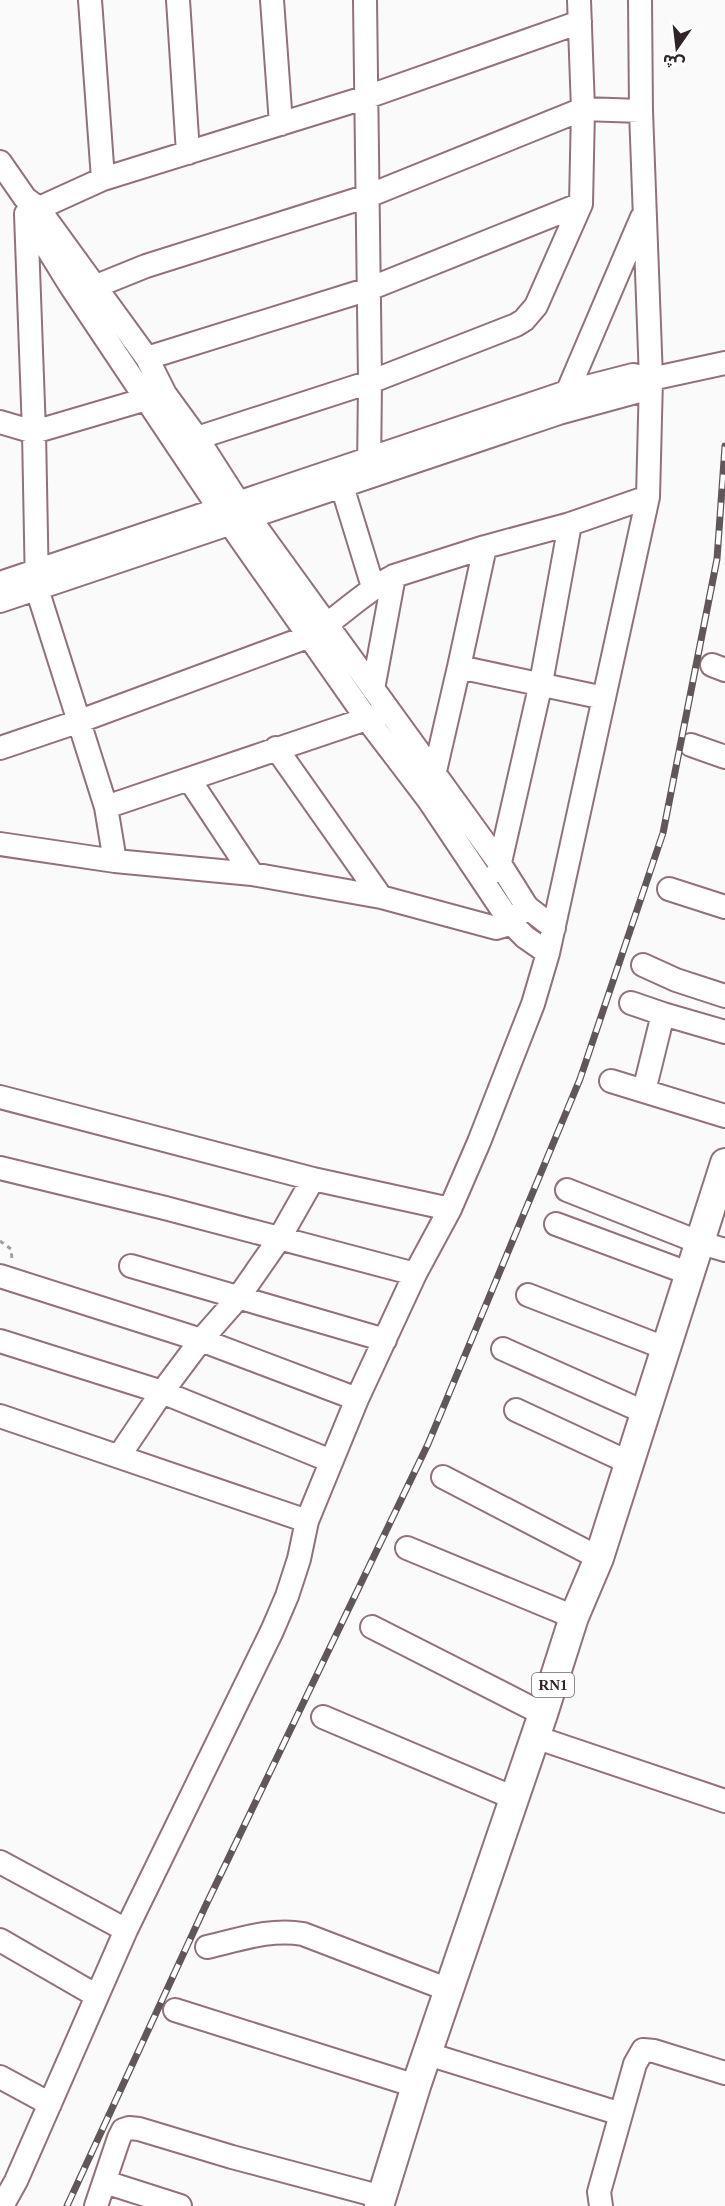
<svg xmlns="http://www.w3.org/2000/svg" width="725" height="2206" viewBox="0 0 725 2206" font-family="'Times New Roman','Noto Sans Arabic',serif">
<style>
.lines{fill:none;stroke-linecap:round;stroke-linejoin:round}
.minor-casing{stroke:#927179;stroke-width:26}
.major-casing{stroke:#927179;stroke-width:32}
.path{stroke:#a39d9e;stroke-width:3;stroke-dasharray:4.5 4.5;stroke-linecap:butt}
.minor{stroke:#fff;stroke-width:22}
.major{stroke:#fff;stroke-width:28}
.rail-casing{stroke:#615759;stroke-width:7}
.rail{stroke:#fff;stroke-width:4.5;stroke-dasharray:14;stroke-linecap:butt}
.labels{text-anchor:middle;stroke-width:6;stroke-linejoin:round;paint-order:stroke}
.shield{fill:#fff;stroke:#6f6567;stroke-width:1.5}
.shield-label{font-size:15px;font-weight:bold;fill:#312326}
</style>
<rect width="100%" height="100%" fill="#fafafa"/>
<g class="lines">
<defs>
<path id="minor" d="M90 0 103 179
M178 0 188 153
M272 0 281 124
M365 0 370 382 369 472
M579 0 583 109 641 111
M0 162 25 198 38 208 147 358 165 394 197 438 238 502 500 864 527 907 554 928
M33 225 70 285 219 508 367 719 428 799 511 923 525 937 548 953
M94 287 146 266 368 196 583 109 581 204 536 306 524 320 516 325 370 382 197 438
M147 358 369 289 581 204
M563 402 642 217
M0 422 34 432 160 395
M338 473 373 587
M394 576 485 547 570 524
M0 583 567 392 633 375 651 379 725 363
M0 601 559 413 636 392 651 379
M712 665 725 670
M459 667 485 547
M691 745 725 757
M0 748 80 721 310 636C340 617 363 592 394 576L373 689
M276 748 381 897
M189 779 252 874
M432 784 459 667 604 698
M106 807 381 714
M0 844 115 861
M498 871 541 683 570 524 648 497
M669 889 725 907
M527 907 506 925 496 928 381 897 252 874 115 861 106 807 37 589 34 432 26 214 103 179 367 97 580 22
M643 965 676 980 725 996
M631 1003 663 1014 644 1091
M663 1014 725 1032
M611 1081 725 1116
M0 1097 313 1179 450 1209
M0 1168 165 1208 415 1274
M567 1190 701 1243 725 1250
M556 1224 688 1273
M131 1266 385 1340
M0 1276 201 1340 357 1399
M528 1295 665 1348
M0 1341 162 1392 331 1461
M503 1349 644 1412
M516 1410 630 1463
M0 1416 307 1521
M119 1456 162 1392 201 1340 238 1298 279 1239 313 1179
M443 1477 599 1558
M407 1548 574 1617
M372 1627 543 1714
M323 1717 514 1798
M535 1737 725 1801
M0 1862 126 1930
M0 1940 97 1996
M207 1947C238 1940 271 1928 303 1934L449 1990
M175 2010 416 2086
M428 2054 621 2114 599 2192 601 2206
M0 2077 50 2104
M621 2114 635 2064 643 2050 654 2051 725 2073
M105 2182 180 2206
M2 2206 16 2181 126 1930 272 1631 287 1596 299 1559 307 1521 357 1399 415 1274 450 1209 479 1142 533 1004 548 953 648 497 651 379 641 111 640 0
M96 2206 119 2138 123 2130 129 2128 139 2129 232 2157 382 2197"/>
<path id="major" d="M379 2206 416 2086 543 1714 574 1617 599 1558 725 1163"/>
</defs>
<use href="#minor" class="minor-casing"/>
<use href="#major" class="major-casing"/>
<path class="path" d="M0 1241 11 1249 12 1259"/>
<use href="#minor" class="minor"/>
<use href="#major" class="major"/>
<defs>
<path id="rail" d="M67 2206 205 1907 428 1444 580 1079 663 833 717 559 725 446"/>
</defs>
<use href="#rail" class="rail-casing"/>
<use href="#rail" class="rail"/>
</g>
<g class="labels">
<rect class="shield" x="532" y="1673" width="42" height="24" rx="4.5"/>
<g class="shield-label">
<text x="553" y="1690">RN1</text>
</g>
</g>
<g transform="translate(677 48) rotate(194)" stroke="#ffffff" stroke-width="4.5" paint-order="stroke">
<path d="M0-4.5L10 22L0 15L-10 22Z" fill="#312326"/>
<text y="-9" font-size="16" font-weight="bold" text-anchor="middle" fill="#312326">ش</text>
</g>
</svg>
